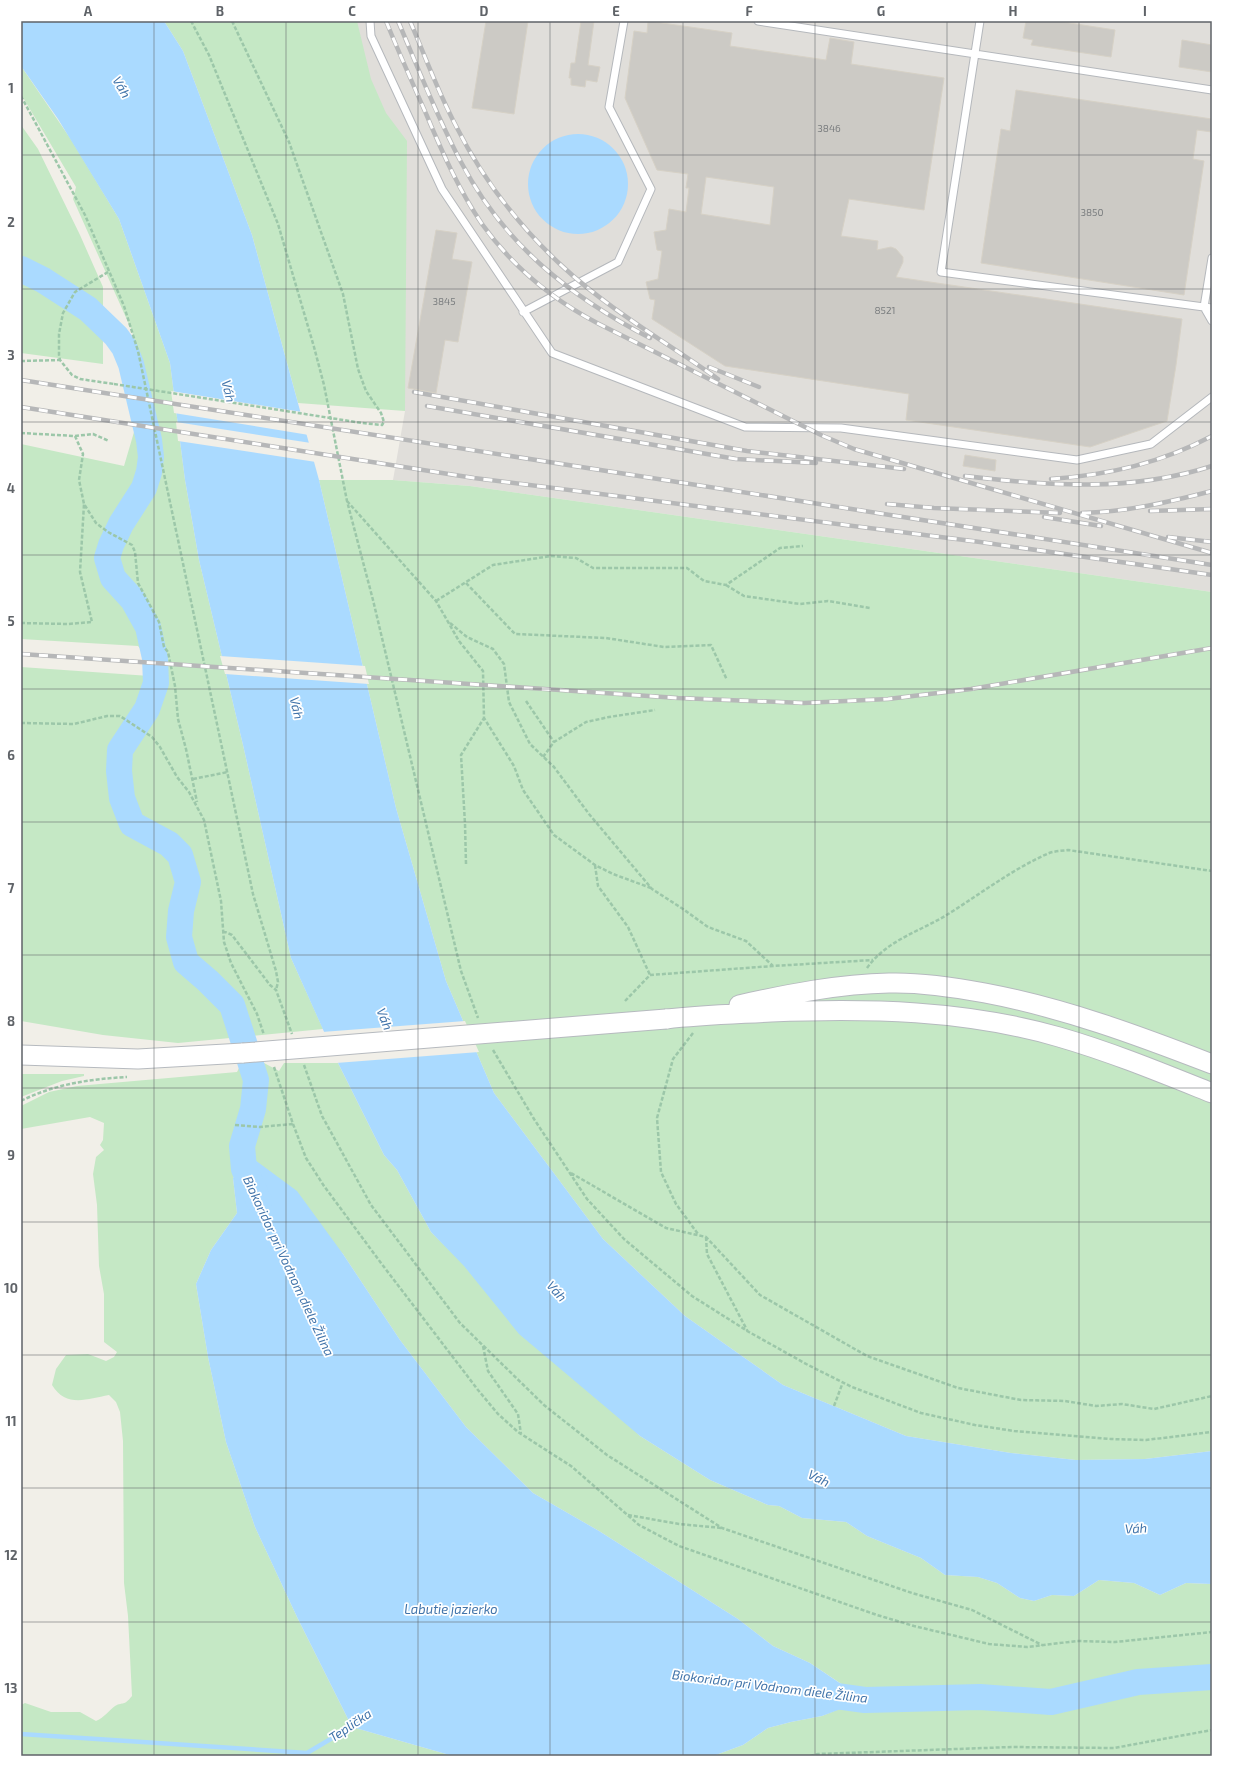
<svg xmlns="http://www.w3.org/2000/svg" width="1233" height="1777" viewBox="0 0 1233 1777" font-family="'Exo 2',sans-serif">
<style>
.industrial{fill:#e0deda}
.green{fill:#c5e8c5}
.water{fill:#aadaff}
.pier{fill:#f1efe8}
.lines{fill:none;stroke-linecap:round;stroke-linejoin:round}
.stream{stroke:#aadaff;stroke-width:4.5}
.river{stroke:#aadaff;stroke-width:26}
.building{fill:#cccac5;stroke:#d6d1c6;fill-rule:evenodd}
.lane-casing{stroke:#b5b8bc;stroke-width:9}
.secondary-casing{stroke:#b6babf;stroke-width:21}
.path{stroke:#9cc7a9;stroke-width:2.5;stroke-dasharray:4 2;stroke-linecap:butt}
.lane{stroke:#fff;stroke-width:7}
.secondary{stroke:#fff;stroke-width:19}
.rail-casing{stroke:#b6b7b8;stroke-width:4.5}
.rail{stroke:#fff;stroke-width:3;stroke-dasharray:9;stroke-linecap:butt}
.secondary-bridge-casing{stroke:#b6babf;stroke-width:21;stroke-linecap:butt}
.path-bridge{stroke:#9cc7a9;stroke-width:2.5;stroke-dasharray:4 2;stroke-linecap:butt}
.secondary-bridge{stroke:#fff;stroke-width:19}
.grid{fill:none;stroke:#5f6368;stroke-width:1;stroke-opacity:0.55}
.labels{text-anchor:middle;stroke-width:3.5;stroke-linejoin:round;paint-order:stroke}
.number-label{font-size:10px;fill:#7a7d7f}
.water-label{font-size:13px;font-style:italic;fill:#4174aa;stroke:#fff}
.neatline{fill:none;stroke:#5f6368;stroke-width:1.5}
.grid-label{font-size:13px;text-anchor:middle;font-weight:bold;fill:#5f6368}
</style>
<rect width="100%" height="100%" fill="#f1efe8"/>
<path class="industrial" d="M349 21H1212V592L470 486 393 480 405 411Z"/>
<path class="green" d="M164 21H357L371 79 386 113 407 141 405 411 298 403 252 235 183 51Z
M21 66 72 141 119 219 170 363 185 480 199 560 243 745 291 958 323 1029 178 1043 103 1035 21 1021V667L164 677 138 646 21 639V444L124 466 147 388 132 331 73 199 76 187 21 94Z
M21 125 38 149 80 235 103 287V364L21 353Z
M319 480H393L470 486 1212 592V1451L1145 1459 1076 1460 1011 1453 906 1436 783 1385 685 1316 603 1239 494 1093 446 981 396 808Z
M264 1063 279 1071 284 1063H338L384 1155 397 1170 431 1232 640 1436 710 1480 768 1505 779 1506 802 1518 846 1522 867 1536 921 1558 945 1575 978 1577 997 1583 1020 1598 1034 1601 1052 1595 1074 1596 1099 1580 1134 1583 1160 1595 1186 1583 1212 1584V1756H713L743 1745 768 1728 791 1722 822 1716 864 1699 810 1663 773 1646 738 1619 599 1531 533 1493 466 1427 400 1340 343 1254 255 1160 233 1178 237 1213 211 1250 196 1284 208 1357 226 1442 255 1527 297 1617 352 1727 453 1756H21V1705L25 1703 51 1712H80L96 1721C105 1717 108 1711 115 1706 124 1701 123 1707 132 1696L128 1616 124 1583 123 1441 120 1412 116 1402 109 1395C87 1399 66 1408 52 1385L56 1369 66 1355 88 1354 106 1361 114 1357 117 1352 104 1342V1294L99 1266 97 1205 93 1174 96 1157 104 1150 100 1145 103 1140 104 1123 90 1117 21 1129V1106L49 1092 77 1086 237 1072 239 1068 249 1072Z
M21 1074H84V1076L62 1081 21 1097Z"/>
<path class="water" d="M21 21H164L183 51 252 235 319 480 396 808 446 981 494 1093 603 1239 685 1316 783 1385 906 1436 1011 1453 1076 1460 1145 1459 1212 1451V1584L1186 1583 1160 1595 1134 1583 1099 1580 1074 1596 1052 1595 1034 1601 1020 1598 997 1583 978 1577 945 1575 921 1558 867 1536 846 1522 802 1518 779 1506 768 1505 710 1480 640 1436 519 1334 464 1266 431 1232 397 1170 384 1155 338 1063 291 958 243 745 199 560 185 480 170 363 119 219 58 119 21 66Z
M528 184a50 50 0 1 1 100 0a50 50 0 1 1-100 0Z
M255 1160 297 1191 343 1254 400 1340 466 1427 533 1493 599 1531 738 1619 773 1646 810 1663 865 1700 822 1716 791 1722 768 1728 743 1745 713 1756H453L352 1727 297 1617 255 1527 226 1442 208 1357 196 1284 211 1250 237 1213 233 1178Z"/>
<path class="pier" d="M171 391 302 412 309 435 174 413Z
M176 422 311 443 316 462 178 441Z
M220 656 365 666 369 684 225 674Z
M465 1021 479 1052 336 1063 322 1032Z"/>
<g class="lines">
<path class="stream" d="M21 1734 307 1753 356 1724"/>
<path class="river" d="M21 269 43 280 88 309 116 336 124 347 131 364 149 440 151 457 149 472 144 488 121 524 111 545 107 558 113 578 133 600 148 627 155 658 156 683 147 709 120 750 119 771 122 798 132 824 169 844 180 855 188 882 181 911 179 937 186 962 208 981 232 1005 256 1080 253 1109 242 1146 244 1169 259 1201
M829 1695 865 1700 980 1697 1051 1702 1138 1682 1212 1677"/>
</g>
<path class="building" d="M486 21H528L514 114 472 108Z
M581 21H594L588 65 600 67 597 82 586 80 585 87 571 85V78H569L571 63H575Z
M648 21 732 33 730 46 826 60 830 38 854 42 851 64 944 78 924 210 849 199 841 236 878 241 877 250 891 247 896 249 903 257V262L896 277 1182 319 1176 365 1167 421 1090 447 906 420 909 394 725 366 652 319 655 300 650 299 646 282 658 279 662 251 657 250 654 232 666 230 669 209 686 212 689 188H686L688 174 657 170 625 98 634 31 647 33ZM706 177 774 187 770 225 701 214Z
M1026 21H1057L1115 30 1111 57 1031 45 1033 40 1023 38Z
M1182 40 1212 45V72L1179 67Z
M1016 90 1212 119V132L1197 130 1193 159 1204 161 1184 295 981 263 1001 129 1010 131Z
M436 230 457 233 452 259 472 262 458 342 445 340 436 393 408 388Z
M965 455 996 460 995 471 963 466Z"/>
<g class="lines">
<defs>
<path id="lane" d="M370 21 371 36 442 189 552 353 745 427 841 428 1077 460 1151 444 1212 397
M758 21 1212 90
M980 21 941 272 1204 307 1212 258
M1212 308 1204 307 1212 321
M523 312 618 262 651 189 609 107 624 21"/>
<path id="secondary" d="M739 1005C788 994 839 984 889 983 921 982 953 987 985 993 1064 1008 1137 1035 1212 1064
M666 1019C701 1015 736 1014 771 1012 868 1008 965 1010 1059 1037 1111 1052 1162 1073 1212 1093
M21 1055 138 1059 243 1053"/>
</defs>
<use href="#lane" class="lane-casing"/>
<use href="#secondary" class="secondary-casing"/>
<path class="path" d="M191 21 209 55 278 224 314 347 324 385 347 501 373 600 461 971 478 1018
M232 21 289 142 343 294 358 369 366 391 381 413 384 422 382 425 362 423
M21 96 85 215 124 306 138 351 253 894 276 971 278 982 276 990
M108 272 75 292 63 313 59 334V355L60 360 72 375 80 379 114 384
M21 361 60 360
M21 433 75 436 83 454 79 480 84 504
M75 436 93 434 109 441
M347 501 436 601 459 641 483 671 484 718 514 766 523 790 554 835 595 865 613 874 651 888
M466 583 515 634 606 638 664 647 711 645 727 680
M726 585 744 596 800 604 828 601 870 608
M436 601 493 565 551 556 576 558 593 568H687L704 581 726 585 780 548 803 546
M21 623 68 624 92 622 80 572 84 504 96 523 108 532 132 545 135 552 138 583 159 622 164 647 168 652 175 686 178 719 186 749 197 802
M450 623 467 637 493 649 504 664 509 702 530 744 554 767 589 814 652 889 683 909 708 927 746 941 773 966 873 960
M526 701 554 742
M21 723 74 724 107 716H120L152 737 160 747 177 777 189 792 204 820 221 901 224 942 231 963 257 1014 264 1035
M543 757 554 742 586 722 609 717 655 710
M193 779 228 772
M466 864 465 824 461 755 484 718
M595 865 598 886 628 927 650 975
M223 931 232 935 270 985 276 990 292 1034
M867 968C886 941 918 932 945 916 979 895 1011 870 1047 854 1053 851 1061 851 1068 850L1212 871
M625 1001 650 975 773 966
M693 1033 673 1059 657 1118 661 1172 676 1204 698 1234
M493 1050 534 1119 587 1199 624 1239 692 1296 749 1332 808 1365 852 1387 921 1413 975 1425 1014 1431 1111 1439 1146 1440 1212 1432
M304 1065 322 1116 371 1205 460 1323 544 1405 607 1455 722 1528 912 1593 972 1610 1042 1645
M274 1067 293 1124 306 1158 324 1186 381 1263 478 1390 498 1414 518 1432 571 1466 639 1525 679 1546 877 1615 914 1626 989 1644 1027 1647 1077 1641 1115 1642 1212 1632
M21 1101C55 1084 90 1079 127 1077
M235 1125 259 1127 293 1124
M571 1173 666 1228 706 1237 760 1295 867 1356 958 1388 1021 1400 1065 1401 1096 1406 1122 1404 1154 1409 1212 1396
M706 1237 707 1254 748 1332
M483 1346 488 1371 518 1414 521 1434
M834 1406 843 1382
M628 1515 679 1524 722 1528
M810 1756 818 1754 1012 1747 1114 1748 1212 1730"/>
<use href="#lane" class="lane"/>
<use href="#secondary" class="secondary"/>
<defs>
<path id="rail" d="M386 21C399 53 413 84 427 116 443 154 459 190 482 224 512 266 553 300 599 324L821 435 854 449 1212 553
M398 21C418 68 437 117 461 162 504 244 569 296 650 338
M410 21C425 56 438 92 456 126 482 178 519 226 561 265 608 309 666 342 718 379
M709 367 759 387
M21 380 1212 565
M414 392 747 451 904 469
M427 406 736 459 816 463
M21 407 474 478 980 542 1212 575
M965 476C1048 486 1132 492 1212 466
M1051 479C1109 475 1161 463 1212 436
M887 504 934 508 1060 513
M1150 511 1212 509
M1082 513C1127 512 1169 502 1212 491
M1044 517 1101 526
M1168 537 1212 542
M21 654 678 698 804 703 888 699 971 689 1212 648"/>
</defs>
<use href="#rail" class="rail-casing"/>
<use href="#rail" class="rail"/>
<defs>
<path id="secondary-bridge" d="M243 1053 666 1019"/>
</defs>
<use href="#secondary-bridge" class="secondary-bridge-casing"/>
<path class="path-bridge" d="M114 384 362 423"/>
<use href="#secondary-bridge" class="secondary-bridge"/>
</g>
<path class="grid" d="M154 21V1756M286 21V1756M418 21V1756M550 21V1756M683 21V1756M815 21V1756M947 21V1756M1079 21V1756M21 155H1212M21 289H1212M21 422H1212M21 555H1212M21 689H1212M21 822H1212M21 955H1212M21 1088H1212M21 1222H1212M21 1355H1212M21 1488H1212M21 1622H1212"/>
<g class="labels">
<g class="number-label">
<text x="829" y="132">3846</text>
<text x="1092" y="216">3850</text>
<text x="444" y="305">3845</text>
<text x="885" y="314">8521</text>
</g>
<g class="water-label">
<text transform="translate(122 87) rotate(60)" y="5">Váh</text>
<text transform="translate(229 391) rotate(77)" y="5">Váh</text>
<text transform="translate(297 708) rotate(76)" y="5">Váh</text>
<text transform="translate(385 1019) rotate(69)" y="5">Váh</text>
<text transform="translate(289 1266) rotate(65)" y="5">Biokoridor pri Vodnom diele Žilina</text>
<text transform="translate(557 1291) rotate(48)" y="5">Váh</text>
<text transform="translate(819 1478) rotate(26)" y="5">Váh</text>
<text transform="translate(1136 1528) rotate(-2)" y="5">Váh</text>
<text x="451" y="1614">Labutie jazierko</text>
<text transform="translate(770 1686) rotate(7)" y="5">Biokoridor pri Vodnom diele Žilina</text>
<text transform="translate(350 1725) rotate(-34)" y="5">Teplička</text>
</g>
</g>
<rect width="1233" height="1777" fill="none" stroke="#ffffff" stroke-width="44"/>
<rect x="22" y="22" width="1189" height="1733" class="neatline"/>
<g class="grid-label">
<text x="88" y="16">A</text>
<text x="220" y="16">B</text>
<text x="352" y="16">C</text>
<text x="484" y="16">D</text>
<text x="616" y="16">E</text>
<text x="749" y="16">F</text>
<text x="881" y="16">G</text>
<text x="1013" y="16">H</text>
<text x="1145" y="16">I</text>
<text x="11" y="93">1</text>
<text x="11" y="227">2</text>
<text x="11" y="360">3</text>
<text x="11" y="493">4</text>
<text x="11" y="626">5</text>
<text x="11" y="760">6</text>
<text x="11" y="893">7</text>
<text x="11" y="1026">8</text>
<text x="11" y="1160">9</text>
<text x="11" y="1293">10</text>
<text x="11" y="1426">11</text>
<text x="11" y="1560">12</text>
<text x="11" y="1693">13</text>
</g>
</svg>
